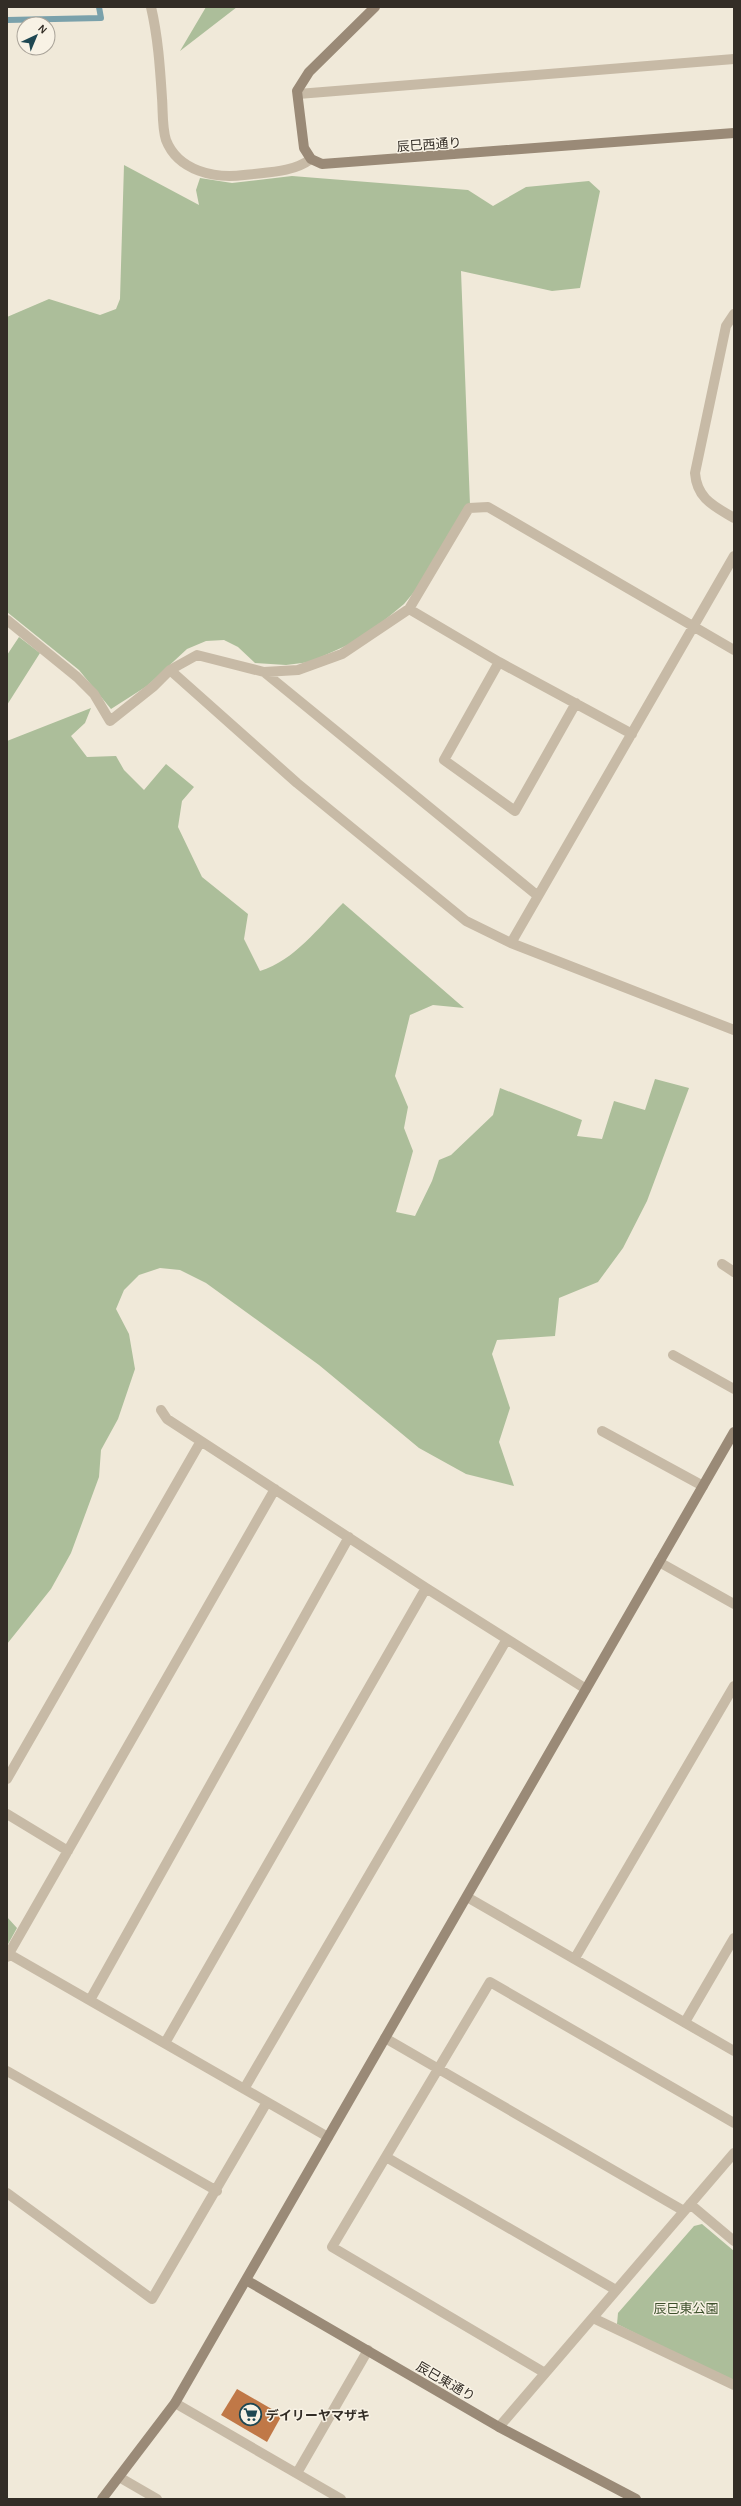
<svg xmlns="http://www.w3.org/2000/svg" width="741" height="2506" viewBox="0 0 741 2506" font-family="Karla,'Noto Sans JP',sans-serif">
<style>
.green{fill:#acbe9a}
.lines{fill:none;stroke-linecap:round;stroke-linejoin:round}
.stream{stroke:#7aa1ab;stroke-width:6}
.building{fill:#c07847}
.street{stroke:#c7baa6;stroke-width:10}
.secondary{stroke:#9a8a77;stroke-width:10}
.labels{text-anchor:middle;stroke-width:3;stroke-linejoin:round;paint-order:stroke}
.street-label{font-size:13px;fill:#332d26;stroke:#f8f2e5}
.park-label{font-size:13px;fill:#3d502c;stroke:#f8f2e5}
.poi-label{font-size:13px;font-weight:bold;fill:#332d26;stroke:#f8f2e5;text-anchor:start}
</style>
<rect width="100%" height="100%" fill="#f0e9d9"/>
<path class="green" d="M206 7H237L180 51Z
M124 165 199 205 196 190 200 178 232 183 292 176 468 190 493 206 526 187 589 181 600 191 580 288 552 291 461 271 470 505 424 580 404 604 363 638 310 662 286 665 255 663 238 647 224 640 206 641 187 649 147 686 111 709 79 670 7 612V317L49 299 100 315 116 309 120 299Z
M19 637 40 653 7 705V655Z
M91 708 85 723 71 736 87 757 116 756 124 770 144 790 166 764 194 787 182 801 178 827 202 877 248 914 244 939 260 971C295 960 318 928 343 903L464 1008 433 1005 410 1015 395 1076 408 1107 404 1128 413 1151 396 1212 415 1216 432 1181 439 1160 451 1155 493 1115 500 1088 582 1120 577 1136 602 1139 614 1101 645 1110 655 1079 689 1088 647 1201 623 1248 598 1282 559 1298 555 1336 497 1340 492 1354 510 1408 499 1442 514 1486 466 1474 419 1448 319 1365 206 1283 180 1270 160 1268 139 1275 124 1290 116 1309 129 1334 135 1369 118 1419 101 1450 99 1477 71 1553 51 1589 7 1644V741Z
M7 1917 17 1928 7 1946Z
M702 2224 734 2251V2383L617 2324 618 2313 694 2226Z"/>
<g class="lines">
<path class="stream" d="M7 20 101 18 99 7"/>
</g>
<path class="building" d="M237 2389 282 2415 267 2442 221 2415Z"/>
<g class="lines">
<path class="street" d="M151 7C158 37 160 67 162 98 163 111 162 128 166 140 178 171 215 179 244 175 267 172 292 173 311 159
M298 94 734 59
M734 314 726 326 695 473C697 499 714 506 734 518
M409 609 499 662 632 734
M7 620 77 677 94 694 110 721 154 686 170 670 197 655 264 672 298 670 342 654 409 609 469 508 488 507 734 650
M499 662 444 760 515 811 576 703
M170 670 297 783 466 921 511 943 734 1030
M264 672 538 896
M511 943 734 556
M722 1264 734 1272
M673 1355 734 1389
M161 1410 167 1419 426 1588 586 1689
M602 1431 703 1486
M659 1562 734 1604
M7 1779 201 1441
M7 1814 68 1851
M467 1897 734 2051
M9 1954 328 2137
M7 1957 275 1489
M575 1958 734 1686
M90 2000 349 1537
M685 2022 734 1938
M385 2038 684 2211
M165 2043 426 1588
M7 2071 217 2191
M244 2089 507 1639
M386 2157 616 2290
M7 2193 152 2299 267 2102
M690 2204 734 2241
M593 2318 734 2385
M545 2373 332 2247 490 1982 734 2123
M175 2403 341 2499
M499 2427 734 2153
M297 2473 368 2350
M119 2477 157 2499"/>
<path class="secondary" d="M375 7 309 72 297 91 304 148 311 159 322 164 734 133
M246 2280 499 2427 636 2499
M102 2499 175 2403 734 1432"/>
</g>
<defs>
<symbol id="supermarket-ring" viewBox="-11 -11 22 22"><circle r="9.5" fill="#f8f2e5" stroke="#1e4752" stroke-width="1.5"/><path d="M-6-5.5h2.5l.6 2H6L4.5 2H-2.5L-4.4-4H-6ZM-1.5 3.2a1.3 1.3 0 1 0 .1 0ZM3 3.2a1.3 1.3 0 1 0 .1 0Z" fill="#1e4752"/></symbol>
</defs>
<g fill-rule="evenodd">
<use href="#supermarket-ring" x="238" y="2402" width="25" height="25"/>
</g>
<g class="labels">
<g class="street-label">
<text transform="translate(429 144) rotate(-4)" y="5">辰巳西通り</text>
<text transform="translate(446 2381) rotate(30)" y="5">辰巳東通り</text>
</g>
<g class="park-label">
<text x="686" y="2313">辰巳東公園</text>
</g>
<g class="poi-label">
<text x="266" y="2420">デイリーヤマザキ</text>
</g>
</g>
<rect width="741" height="2506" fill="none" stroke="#332d26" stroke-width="16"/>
<g transform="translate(36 36) rotate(44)"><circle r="19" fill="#f8f2e5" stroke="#a9a399"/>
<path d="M0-3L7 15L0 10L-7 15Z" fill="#1e4752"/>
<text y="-6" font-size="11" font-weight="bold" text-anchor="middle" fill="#332d26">N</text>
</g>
</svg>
